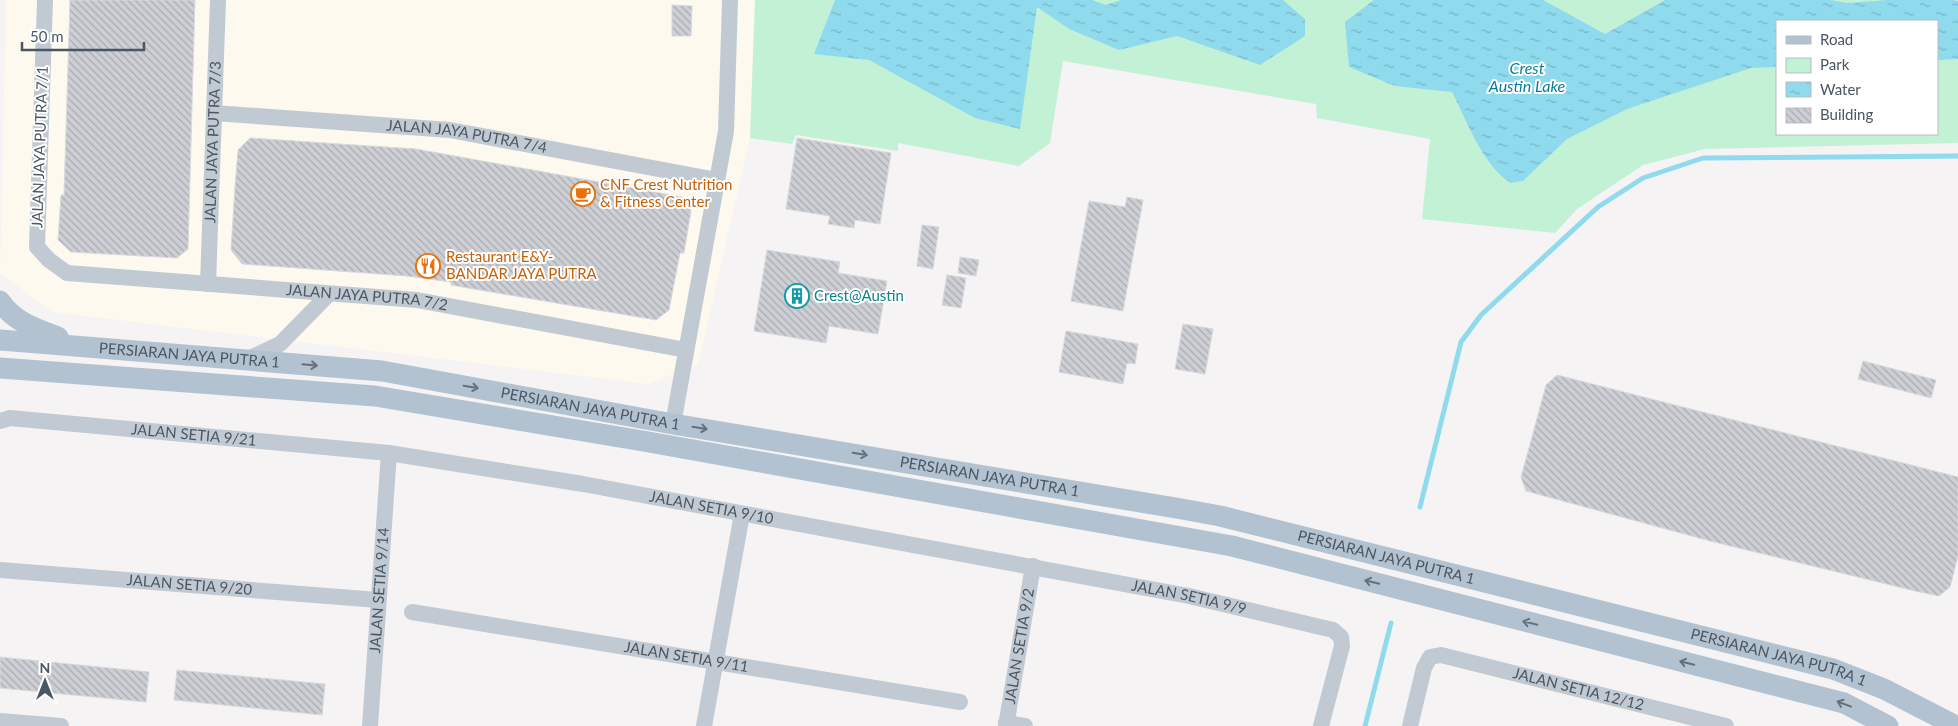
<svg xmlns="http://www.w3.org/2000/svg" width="1958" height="726" viewBox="0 0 1958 726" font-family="Lato,sans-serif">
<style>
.commercial{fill:#fdf9ef}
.park{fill:#c3f1d5;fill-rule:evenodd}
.water{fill:url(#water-ripples)}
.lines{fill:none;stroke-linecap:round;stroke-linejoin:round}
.stream{stroke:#90daee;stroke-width:5}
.building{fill:url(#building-back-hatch);stroke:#d7d9de}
.minor{stroke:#c1cad2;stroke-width:16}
.major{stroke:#b3c2d1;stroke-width:21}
.oneway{stroke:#64717d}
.labels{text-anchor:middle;stroke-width:4;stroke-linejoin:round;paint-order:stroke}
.street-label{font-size:15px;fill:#4a5661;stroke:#fff}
.food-label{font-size:15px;fill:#c56008;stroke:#fff;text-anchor:start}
.culture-label{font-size:15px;fill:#0d838f;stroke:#fff;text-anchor:start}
.water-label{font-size:16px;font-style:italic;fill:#0c7c9b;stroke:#fff}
</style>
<defs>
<pattern id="water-ripples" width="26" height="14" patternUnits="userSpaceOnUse" patternTransform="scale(1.25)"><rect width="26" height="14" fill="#90daee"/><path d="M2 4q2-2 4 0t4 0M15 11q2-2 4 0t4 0" fill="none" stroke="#78b4c4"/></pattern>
<pattern id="building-back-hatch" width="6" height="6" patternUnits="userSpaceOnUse" patternTransform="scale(1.25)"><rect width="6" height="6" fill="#cdcfd5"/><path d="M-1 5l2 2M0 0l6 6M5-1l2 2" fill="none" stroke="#a8abb0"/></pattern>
</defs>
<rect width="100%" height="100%" fill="#f5f3f3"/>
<path class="commercial" d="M6 0H755L750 138 698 365 648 384 52 312 0 273Z"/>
<path class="park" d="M755 0H1958V143L1705 149 1643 165 1577 209 1555 233 1422 219 1430 139 1317 118 1316 104 1063 61 1050 143 1019 166 898 143V151L796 135 792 144 750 138ZM1777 21H1937V134H1777Z"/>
<path class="water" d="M835 0H1092L1106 5 1121 0H1283L1305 19V36L1260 65 1177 36 1119 50 1069 29 1037 7 1020 129 975 118 869 60 814 54Z
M1374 0H1543L1605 34 1665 0H1830L1847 3 1888 0H1953L1958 1V59L1937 60V21H1777V67L1751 68 1627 109 1567 139 1523 181 1510 183C1481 162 1468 123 1452 92L1395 86 1349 67 1345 22Z"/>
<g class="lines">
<path class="stream" d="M1420 507 1461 342 1481 315 1598 207 1643 178 1703 158 1958 156
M1365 726 1391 623"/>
</g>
<path class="building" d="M70 0H195L188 249 177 258 71 252 58 240 61 195H64Z
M672 5 692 6 691 36H672Z
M250 138 416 149 682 197 691 211 684 253H680L669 310 656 320 468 288 451 285V282L407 276 242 264 231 250 235 187 238 150Z
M797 138 891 153 880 224 855 220 854 228 828 224 830 216 786 209Z
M1127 197 1143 200 1123 311 1071 301 1089 201 1125 207Z
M922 225 939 227 933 269 917 266Z
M767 250 840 262 838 273 887 281 878 334 829 326 826 343 754 331Z
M960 257 979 260 976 276 958 273Z
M947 275 966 278 961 308 942 305Z
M1183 324 1213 329 1205 374 1175 369Z
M1066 331 1138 344 1135 364 1127 363 1123 384 1059 372Z
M1863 361 1936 380 1931 398 1858 379Z
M1557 375 1958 477V556L1950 587 1939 596 1915 591 1710 541 1526 491 1521 477 1532 437 1546 385Z
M0 657 149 672 146 702 0 688Z
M177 670 325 684 322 715 174 700Z"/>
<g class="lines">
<g class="minor">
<path id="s1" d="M45 0 37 247 49 260 67 273 417 300 686 350"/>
<path id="s2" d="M214 113 450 130 717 180"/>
<path id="s3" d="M208 284 218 0"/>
<path d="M246 360 280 344 329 294"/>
<path id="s4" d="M0 421 10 418 389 453 583 484 1189 596 1333 630 1341 637 1342 646 1321 726"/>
<path d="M673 424 726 131 730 0"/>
<path id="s5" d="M0 570 378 600"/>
<path id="s6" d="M412 612 960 702"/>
<path d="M0 721 61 726"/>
<path d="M1006 723 1025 726"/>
<path id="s7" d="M370 726 389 453"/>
<path d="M704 726 742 514"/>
<path id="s8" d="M1006 726 1033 566"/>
<path id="s9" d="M1410 726 1424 668 1430 657 1441 655 1726 726"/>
</g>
<g class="major">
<path d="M0 301C14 322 36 329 58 337"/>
<path id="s10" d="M0 340 382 371 673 424 1182 509 1220 516 1833 669 1884 689 1956 726"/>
<path d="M0 368 375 396 643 441 1232 546 1844 703 1888 726"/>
</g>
</g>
<defs><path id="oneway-shaft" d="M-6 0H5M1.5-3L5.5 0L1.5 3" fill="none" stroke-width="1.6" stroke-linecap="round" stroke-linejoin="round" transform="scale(1.25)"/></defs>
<g class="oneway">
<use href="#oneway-shaft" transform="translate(310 365) rotate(5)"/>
<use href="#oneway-shaft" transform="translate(471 387) rotate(10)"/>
<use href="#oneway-shaft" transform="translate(700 428) rotate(9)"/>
<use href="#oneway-shaft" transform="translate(860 454) rotate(10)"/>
<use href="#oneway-shaft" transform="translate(1372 582) rotate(-166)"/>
<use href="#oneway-shaft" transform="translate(1530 623) rotate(-166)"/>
<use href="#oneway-shaft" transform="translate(1687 663) rotate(-166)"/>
<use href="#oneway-shaft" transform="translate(1844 704) rotate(-159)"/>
</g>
<defs>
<symbol id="cafe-ring" viewBox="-11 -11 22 22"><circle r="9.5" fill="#fff" stroke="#e8710a" stroke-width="1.5"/><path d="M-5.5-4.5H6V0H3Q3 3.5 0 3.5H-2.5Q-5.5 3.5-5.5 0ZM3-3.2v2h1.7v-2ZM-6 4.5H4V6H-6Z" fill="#e8710a"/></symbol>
<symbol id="restaurant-ring" viewBox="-11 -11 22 22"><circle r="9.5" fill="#fff" stroke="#e8710a" stroke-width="1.5"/><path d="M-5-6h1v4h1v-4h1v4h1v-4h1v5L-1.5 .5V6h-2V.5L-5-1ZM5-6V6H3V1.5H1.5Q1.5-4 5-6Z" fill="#e8710a"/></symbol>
<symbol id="building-ring" viewBox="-11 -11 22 22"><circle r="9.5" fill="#fff" stroke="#0f9aa8" stroke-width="1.5"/><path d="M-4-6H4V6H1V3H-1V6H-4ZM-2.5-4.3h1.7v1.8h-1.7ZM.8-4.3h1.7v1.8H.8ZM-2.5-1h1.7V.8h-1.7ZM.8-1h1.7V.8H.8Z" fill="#0f9aa8"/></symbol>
</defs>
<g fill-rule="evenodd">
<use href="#cafe-ring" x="569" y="180" width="28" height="28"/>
<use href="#restaurant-ring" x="414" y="252" width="28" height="28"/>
<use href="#building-ring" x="783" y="282" width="28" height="28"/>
</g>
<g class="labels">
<g class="street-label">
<text dy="5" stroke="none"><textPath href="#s2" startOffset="254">JALAN JAYA PUTRA 7/4</textPath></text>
<text dy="5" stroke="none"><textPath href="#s3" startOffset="142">JALAN JAYA PUTRA 7/3</textPath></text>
<text transform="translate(40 147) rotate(-88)" y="5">JALAN JAYA PUTRA 7/1</text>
<text dy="5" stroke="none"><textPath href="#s1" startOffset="588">JALAN JAYA PUTRA 7/2</textPath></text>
<text dy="5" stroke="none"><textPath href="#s10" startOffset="190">PERSIARAN JAYA PUTRA 1</textPath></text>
<text dy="5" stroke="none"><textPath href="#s10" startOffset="595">PERSIARAN JAYA PUTRA 1</textPath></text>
<text dy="5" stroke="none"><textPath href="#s4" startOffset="195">JALAN SETIA 9/21</textPath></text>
<text dy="5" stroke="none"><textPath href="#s10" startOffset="1000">PERSIARAN JAYA PUTRA 1</textPath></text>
<text dy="5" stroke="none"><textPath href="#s4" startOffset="718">JALAN SETIA 9/10</textPath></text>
<text dy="5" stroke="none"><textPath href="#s10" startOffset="1405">PERSIARAN JAYA PUTRA 1</textPath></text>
<text dy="5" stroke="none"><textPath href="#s5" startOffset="190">JALAN SETIA 9/20</textPath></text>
<text dy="5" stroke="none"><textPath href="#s7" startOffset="136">JALAN SETIA 9/14</textPath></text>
<text dy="5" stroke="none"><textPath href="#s4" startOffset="1204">JALAN SETIA 9/9</textPath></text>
<text dy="5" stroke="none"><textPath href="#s8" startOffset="81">JALAN SETIA 9/2</textPath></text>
<text dy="5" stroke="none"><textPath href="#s6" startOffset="278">JALAN SETIA 9/11</textPath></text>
<text dy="5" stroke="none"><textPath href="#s10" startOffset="1810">PERSIARAN JAYA PUTRA 1</textPath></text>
<text dy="5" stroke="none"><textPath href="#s9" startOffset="225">JALAN SETIA 12/12</textPath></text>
</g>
<g class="food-label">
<text x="600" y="190">CNF Crest Nutrition<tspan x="600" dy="17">&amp; Fitness Center</tspan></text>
<text x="446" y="262">Restaurant E&amp;Y-<tspan x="446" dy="17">BANDAR JAYA PUTRA</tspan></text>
</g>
<g class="culture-label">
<text x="814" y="301">Crest@Austin</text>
</g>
<g class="water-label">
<text x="1527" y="74">Crest<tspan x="1527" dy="18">Austin Lake</tspan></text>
</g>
</g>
<rect x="1776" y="20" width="162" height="115" fill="#ffffff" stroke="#b7bbc0"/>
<rect x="1786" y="36" width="25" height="8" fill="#b3c2d1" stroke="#b7bbc0"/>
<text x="1820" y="45" font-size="15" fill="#4a5661">Road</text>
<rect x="1786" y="58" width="25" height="15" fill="#c3f1d5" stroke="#b7bbc0"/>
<text x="1820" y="70" font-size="15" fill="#4a5661">Park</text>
<rect x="1786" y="82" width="25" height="15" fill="url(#water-ripples)" stroke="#b7bbc0"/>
<text x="1820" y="95" font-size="15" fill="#4a5661">Water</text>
<rect x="1786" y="108" width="25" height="15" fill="url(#building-back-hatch)" stroke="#b7bbc0"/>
<text x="1820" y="120" font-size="15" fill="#4a5661">Building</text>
<g transform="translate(45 681)" stroke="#ffffff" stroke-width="4" paint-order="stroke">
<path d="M0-4L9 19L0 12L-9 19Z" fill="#4a5661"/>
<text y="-8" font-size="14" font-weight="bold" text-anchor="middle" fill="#4a5661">N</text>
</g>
<path d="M22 42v8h122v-8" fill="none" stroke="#4a5661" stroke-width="2.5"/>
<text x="30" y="42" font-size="15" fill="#4a5661" stroke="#ffffff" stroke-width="4" paint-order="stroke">50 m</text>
</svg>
